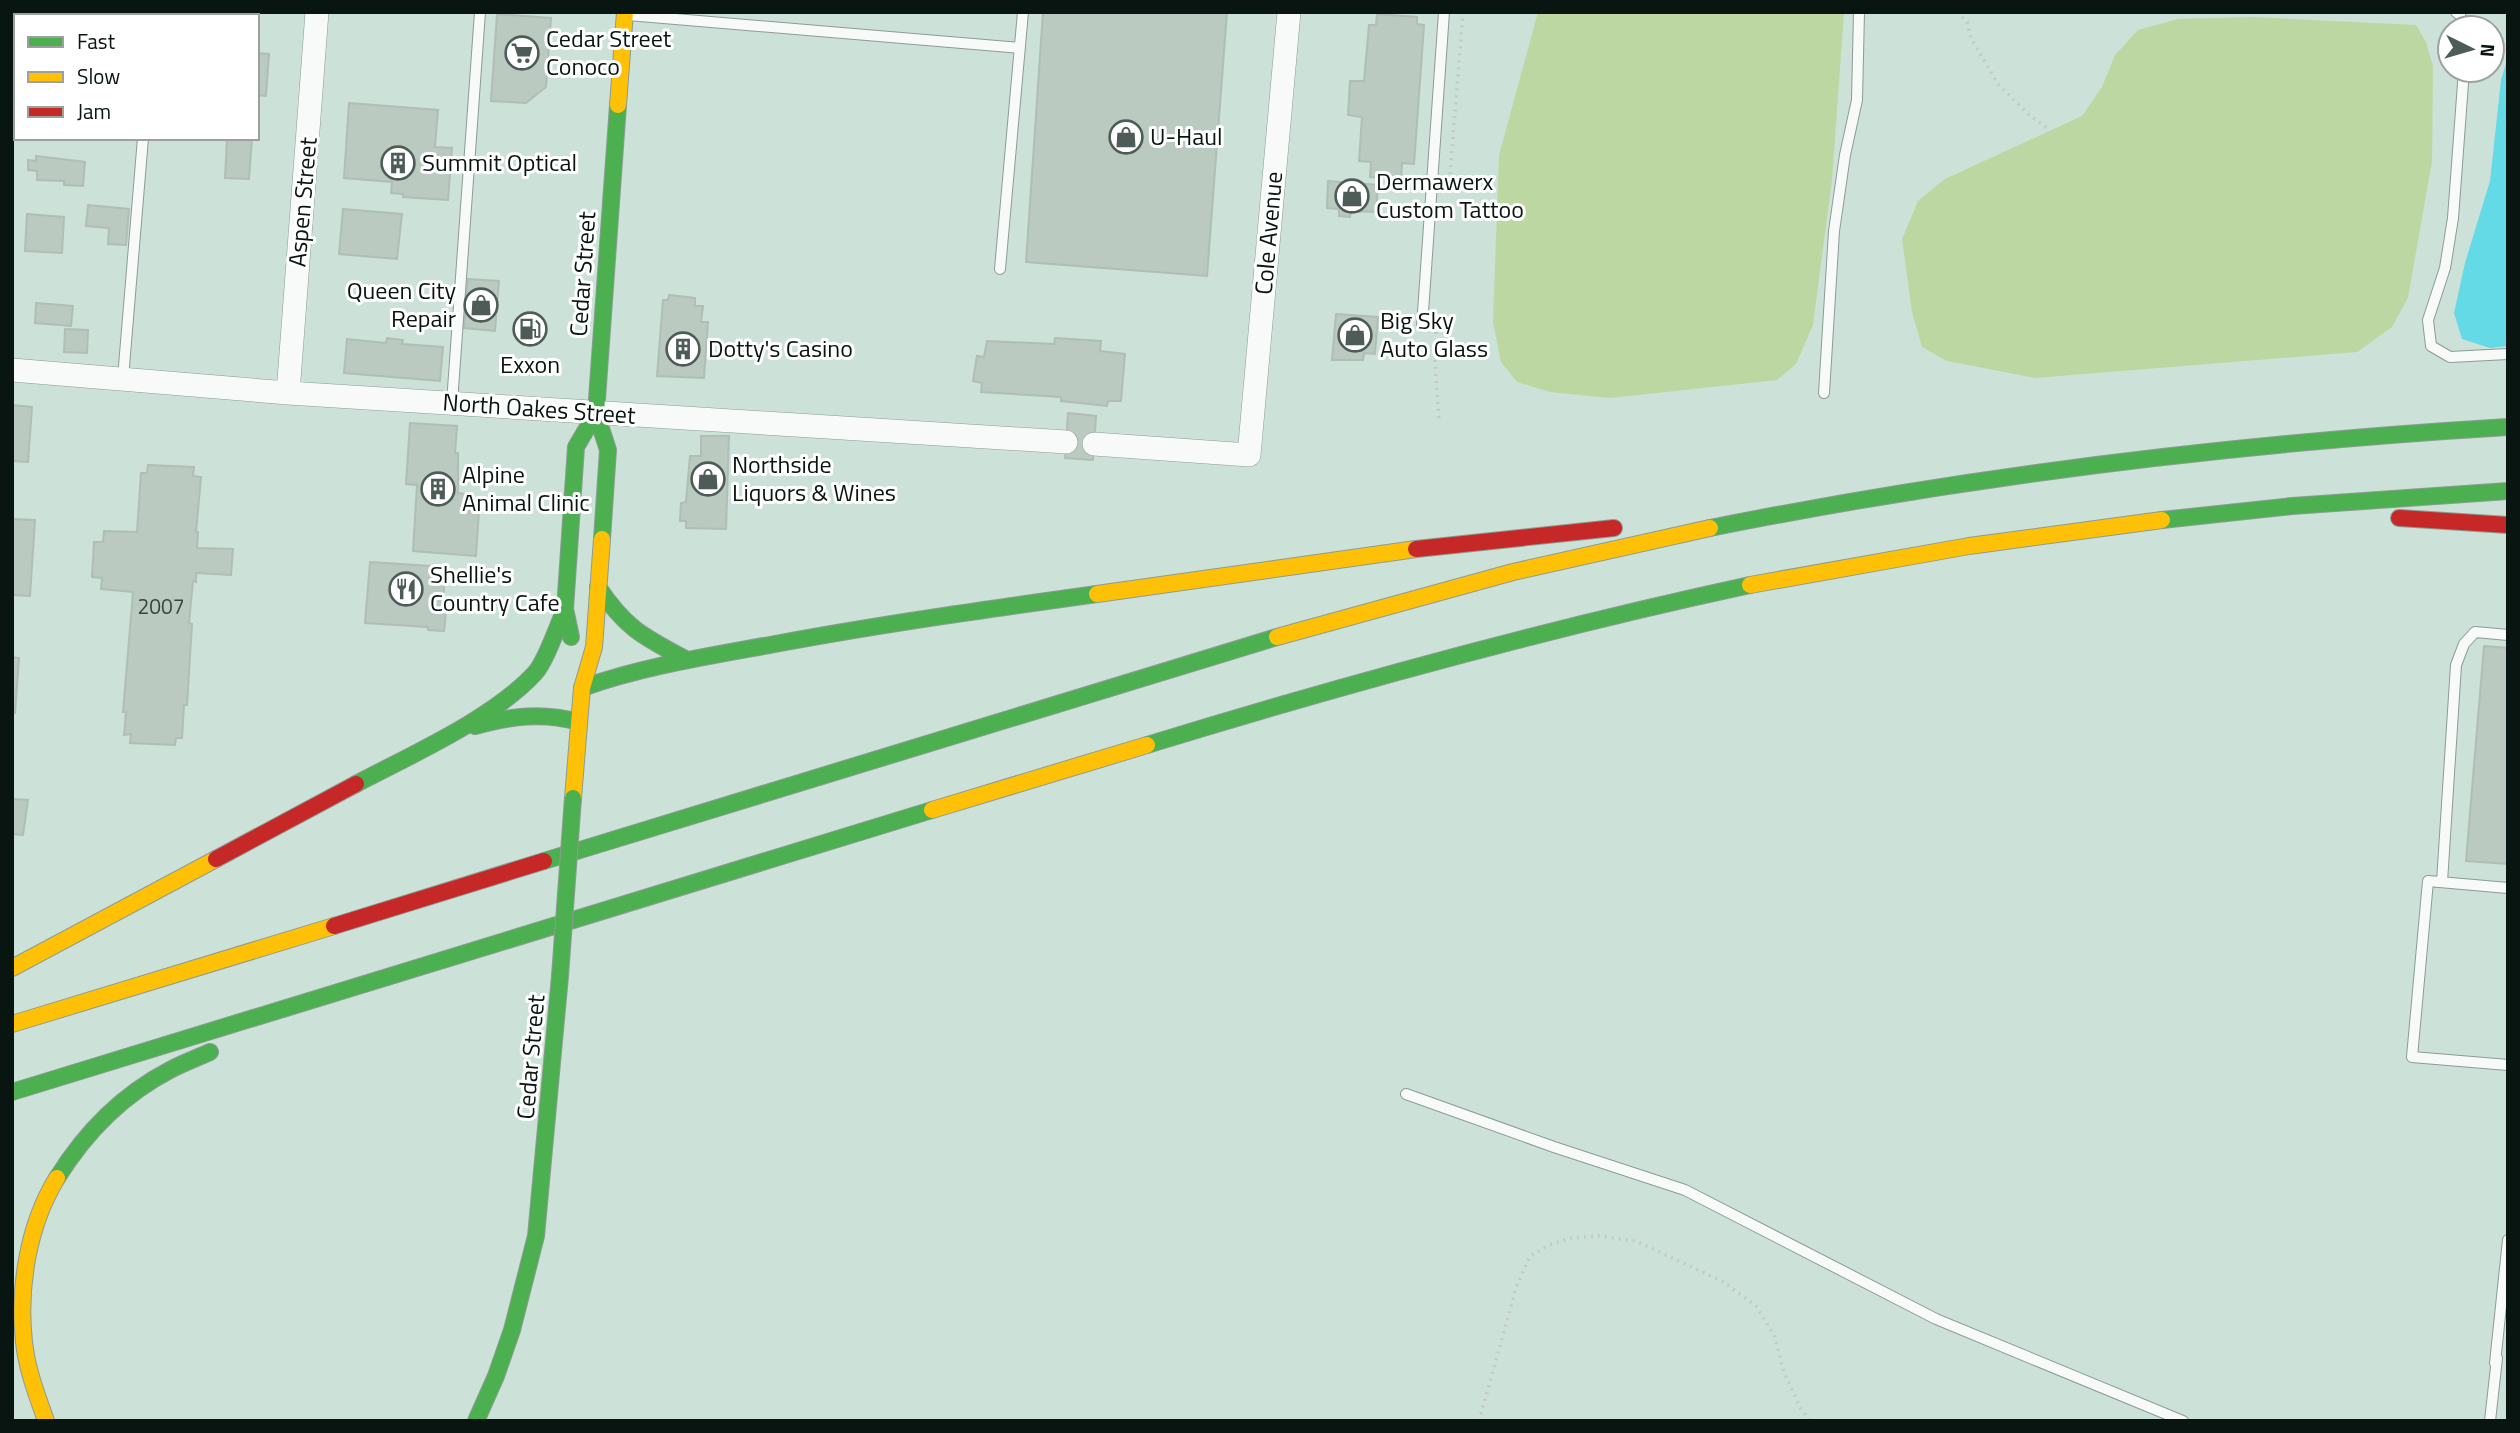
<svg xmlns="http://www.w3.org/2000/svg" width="2520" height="1433" viewBox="0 0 2520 1433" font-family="'Titillium Web',sans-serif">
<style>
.green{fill:#bdd7a2}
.water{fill:#64dae6}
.building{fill:#bbcac0;stroke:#b0beb5;stroke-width:2}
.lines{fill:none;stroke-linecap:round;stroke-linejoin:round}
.lane-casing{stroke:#8c9c94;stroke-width:12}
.street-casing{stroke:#8c9c94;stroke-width:24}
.fast-casing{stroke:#8c9c94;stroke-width:18}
.slow-casing{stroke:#8c9c94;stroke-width:18}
.jam-casing{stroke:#8c9c94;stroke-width:18}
.path{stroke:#c4cac7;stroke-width:3.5;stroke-dasharray:2 5;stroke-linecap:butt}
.lane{stroke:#f7faf9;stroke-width:10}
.street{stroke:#f7faf9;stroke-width:23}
.fast{stroke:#4caf50;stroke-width:16}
.slow{stroke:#ffc107;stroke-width:16}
.jam{stroke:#c62828;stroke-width:16}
.fast-bridge-casing{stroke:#8c9c94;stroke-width:18;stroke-linecap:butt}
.fast-bridge{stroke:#4caf50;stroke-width:16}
.labels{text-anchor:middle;stroke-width:6;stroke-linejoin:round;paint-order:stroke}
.number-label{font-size:21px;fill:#36433d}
.poi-label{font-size:24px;fill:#081510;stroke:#fff;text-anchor:start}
.street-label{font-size:24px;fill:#081510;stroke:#fff}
</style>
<rect width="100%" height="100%" fill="#cce1d7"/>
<path class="green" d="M1538 12H1844L1832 180 1813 325 1796 364 1777 380 1610 398 1550 392 1517 382 1501 362 1493 322 1499 155Z
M2252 17 2416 25 2426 42 2433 66 2432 161 2408 298 2392 327 2357 352 2035 378 1947 361 1922 347 1912 312 1902 239 1918 201 1945 179 2082 116 2102 87 2115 55 2138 30 2178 19Z"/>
<path class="water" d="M2508 57V346L2490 348 2462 339 2454 313 2465 263 2490 181 2501 80Z"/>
<path class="building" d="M39 12H80L79 16H38Z
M106 12H128L127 16H102H106Z
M179 12H214L213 16H178Z
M1043 12H1227L1207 276 1026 262Z
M497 14 551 18 546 87 526 103 491 101Z
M1377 14 1417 17V24L1424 25 1414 164 1402 163 1401 179 1370 177 1371 162 1359 161 1362 117 1348 115 1350 81H1364L1369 25H1376Z
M257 53 269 54 266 96 257 95Z
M349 103 438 110 435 147 452 148 448 200 403 197V194L391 193 392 182 344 178Z
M218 138H252L249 179 225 178 227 139Z
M36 156 85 162 83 186 64 185V181L37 180V171L28 170V160L36 161Z
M1328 181 1378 185 1376 212 1351 211 1350 217 1339 216V209L1327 208Z
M88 205 129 209 126 245 108 244 109 228 86 226Z
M343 209 402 214 397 259 339 254Z
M27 214 64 217 62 253 25 251Z
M468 279 499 281 495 331 464 328Z
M669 295 695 298V306H703L701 322H708L704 378 657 376 663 300H668Z
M36 303 73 306 71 326 35 323Z
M1336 314 1378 317 1375 354 1364 353 1363 360H1332Z
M65 329 88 330 87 353 64 352Z
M387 338 403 340 402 344 443 347 440 381 344 373 347 339 386 343Z
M1055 338 1101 341 1100 351 1125 354 1121 401H1108L1107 406 1061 401V397L981 392 982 383 973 381 977 356 984 357 987 341 1054 344Z
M12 405 32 407 28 462 12 461Z
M1068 413 1096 416 1093 460 1065 458Z
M410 423 457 426 455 453H458V493L466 494 465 510 479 511 476 556 413 551 417 485 406 484Z
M701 436H729L726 529 686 528V521H680L681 503 686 502 690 456H701Z
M148 465 194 467 193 476 201 477 196 532H198L197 548 233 549 231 575 196 573V582L193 581 189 623 192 624 187 705H184L182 738H176L175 745 130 743 131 734 124 735 126 712H123L133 592 101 589 102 578 92 577 94 542H103L104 531 137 532 141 473H147Z
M12 519 35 520 30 596 12 595Z
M370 562 446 567 442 610 446 611 444 631 428 630V627L365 623Z
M2484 646 2508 648V864L2466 861Z
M12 657 19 658 15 713H12Z
M12 799 28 800 23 835 12 834Z"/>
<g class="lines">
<defs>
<path id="lane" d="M2456 12 2460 15 2464 28
M628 15 1020 48
M152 16 153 12
M2464 70 2453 218 2445 268 2428 320 2431 346 2450 357 2508 354
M1000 269 1023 12
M1422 326 1444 12
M123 378 143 138
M1824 393 1834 231 1845 155 1857 100 1859 12
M452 403 480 12
M2442 882 2456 665 2464 644 2475 632 2508 635
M2508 888 2428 881 2412 1057 2508 1065
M1406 1094 1554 1147 1685 1190 1936 1319 2183 1421
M2495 1363 2508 1240
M2490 1421 2497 1358"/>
<path id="street" d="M12 370 288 393 1066 442
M288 393 317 12
M1094 444 1249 455 1289 12"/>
<path id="fast" d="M2162 520 2292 506 2508 491
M1710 528C1974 475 2239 443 2508 427
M602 539 608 450 596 413 618 105
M598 587C626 629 644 637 687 660
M571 637 565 609 576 447 596 413
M582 688C644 666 710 656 775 644 882 624 989 609 1097 594
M475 726C512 716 542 712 579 722
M1147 745C1346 684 1546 629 1750 585
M356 784C411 755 494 718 535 673 546 661 558 625 565 609
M544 861 1277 637
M12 1092 932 810
M57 1178C85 1133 122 1095 170 1070 183 1063 197 1058 210 1052
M476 1421 496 1376 512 1330 536 1236 560 976"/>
<path id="slow" d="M618 105 625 12
M1750 585 1969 546 2162 520
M1097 594 1416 549
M1277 637 1513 572 1710 528
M573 798 582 688 594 647 602 539
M932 810 1147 745
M12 968 216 859
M12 1024 334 926
M46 1421C37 1395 27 1370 24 1342 18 1288 28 1225 57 1178"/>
<path id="jam" d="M2399 518 2508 525
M1416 549 1614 528
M216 859 356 784
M334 926 544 861"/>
</defs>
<use href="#lane" class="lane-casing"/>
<use href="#street" class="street-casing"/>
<use href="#fast" class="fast-casing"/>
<use href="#slow" class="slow-casing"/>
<use href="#jam" class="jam-casing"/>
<path class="path" d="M1957 12 1967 22 1971 38 1998 84 2028 114 2047 128
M1449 188 1463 12
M1436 332 1435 362 1439 421
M1479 1421 1517 1285 1530 1256 1549 1245 1571 1238 1599 1236 1636 1241 1722 1281 1756 1306 1774 1335 1784 1372 1801 1409 1810 1421"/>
<use href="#lane" class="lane"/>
<use href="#street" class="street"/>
<use href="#fast" class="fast"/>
<use href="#slow" class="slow"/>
<use href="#jam" class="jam"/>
<defs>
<path id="fast-bridge" d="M560 976 573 798"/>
</defs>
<use href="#fast-bridge" class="fast-bridge-casing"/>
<use href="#fast-bridge" class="fast-bridge"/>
</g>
<defs>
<symbol id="supermarket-ring" viewBox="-11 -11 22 22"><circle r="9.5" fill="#fff" stroke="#4d5c56" stroke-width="1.5"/><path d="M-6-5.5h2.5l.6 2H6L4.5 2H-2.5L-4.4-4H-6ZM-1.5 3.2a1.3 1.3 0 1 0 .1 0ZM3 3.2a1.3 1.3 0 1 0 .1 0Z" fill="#4d5c56"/></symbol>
<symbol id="shop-ring" viewBox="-11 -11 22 22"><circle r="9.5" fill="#fff" stroke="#4d5c56" stroke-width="1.5"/><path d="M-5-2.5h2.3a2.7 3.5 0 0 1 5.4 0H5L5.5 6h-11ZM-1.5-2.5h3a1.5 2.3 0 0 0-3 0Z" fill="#4d5c56"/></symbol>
<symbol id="building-ring" viewBox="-11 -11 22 22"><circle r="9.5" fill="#fff" stroke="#4d5c56" stroke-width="1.5"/><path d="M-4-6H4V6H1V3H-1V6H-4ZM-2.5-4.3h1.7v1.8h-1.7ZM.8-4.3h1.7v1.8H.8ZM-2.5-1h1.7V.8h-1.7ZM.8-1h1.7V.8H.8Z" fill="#4d5c56"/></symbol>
<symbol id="fuel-ring" viewBox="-11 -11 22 22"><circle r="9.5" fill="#fff" stroke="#4d5c56" stroke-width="1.5"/><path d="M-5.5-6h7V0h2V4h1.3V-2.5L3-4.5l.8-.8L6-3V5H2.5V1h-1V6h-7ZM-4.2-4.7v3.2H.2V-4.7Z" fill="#4d5c56"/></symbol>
<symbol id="restaurant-ring" viewBox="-11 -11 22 22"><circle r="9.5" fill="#fff" stroke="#4d5c56" stroke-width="1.5"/><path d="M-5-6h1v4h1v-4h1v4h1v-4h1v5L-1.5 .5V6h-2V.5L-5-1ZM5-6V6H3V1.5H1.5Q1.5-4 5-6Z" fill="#4d5c56"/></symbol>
</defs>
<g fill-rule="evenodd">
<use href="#supermarket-ring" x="503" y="34" width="38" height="38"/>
<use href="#shop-ring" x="1107" y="118" width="38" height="38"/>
<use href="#building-ring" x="379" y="144" width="38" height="38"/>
<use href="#shop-ring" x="1333" y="177" width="38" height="38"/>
<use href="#shop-ring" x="462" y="286" width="38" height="38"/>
<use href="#fuel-ring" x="511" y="310" width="38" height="38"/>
<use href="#shop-ring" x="1336" y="316" width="38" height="38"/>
<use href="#building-ring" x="664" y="330" width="38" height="38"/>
<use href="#shop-ring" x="689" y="460" width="38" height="38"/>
<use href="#building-ring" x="419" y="470" width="38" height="38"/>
<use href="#restaurant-ring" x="387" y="570" width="38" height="38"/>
</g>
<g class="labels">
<g class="number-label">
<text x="161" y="614">2007</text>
</g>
<g class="poi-label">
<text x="546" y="47">Cedar Street<tspan x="546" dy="28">Conoco</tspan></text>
<text x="1150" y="145">U-Haul</text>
<text x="422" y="171">Summit Optical</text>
<text x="1376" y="190">Dermawerx<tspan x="1376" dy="28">Custom Tattoo</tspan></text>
<text x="456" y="299" text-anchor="end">Queen City<tspan x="456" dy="28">Repair</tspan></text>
<text x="1380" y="329">Big Sky<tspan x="1380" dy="28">Auto Glass</tspan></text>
<text x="708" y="357">Dotty's Casino</text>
<text x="530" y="373" text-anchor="middle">Exxon</text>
<text x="732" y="473">Northside<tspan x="732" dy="28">Liquors &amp; Wines</tspan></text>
<text x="462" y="483">Alpine<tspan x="462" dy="28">Animal Clinic</tspan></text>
<text x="430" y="583">Shellie's<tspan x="430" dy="28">Country Cafe</tspan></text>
</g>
<g class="street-label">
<text transform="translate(303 202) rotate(-85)" y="8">Aspen Street</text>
<text transform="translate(1269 233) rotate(-85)" y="8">Cole Avenue</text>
<text transform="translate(583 274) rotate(-86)" y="8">Cedar Street</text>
<text transform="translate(539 409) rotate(4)" y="8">North Oakes Street</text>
<text transform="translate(531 1057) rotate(-85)" y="8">Cedar Street</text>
</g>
</g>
<rect width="2520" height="1433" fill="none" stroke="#081510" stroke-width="28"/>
<rect x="14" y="14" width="245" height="126" fill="#ffffff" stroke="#9ca19f" stroke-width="2"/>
<rect x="28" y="37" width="35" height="10" fill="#4caf50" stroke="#9ca19f" stroke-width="2"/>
<text x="77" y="49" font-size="21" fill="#081510">Fast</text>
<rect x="28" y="72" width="35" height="10" fill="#ffc107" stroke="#9ca19f" stroke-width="2"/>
<text x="77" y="84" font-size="21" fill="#081510">Slow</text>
<rect x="28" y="107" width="35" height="10" fill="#c62828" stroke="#9ca19f" stroke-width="2"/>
<text x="77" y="119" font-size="21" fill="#081510">Jam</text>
<g transform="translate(2471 49) rotate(95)"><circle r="33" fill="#ffffff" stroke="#9ca19f" stroke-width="2"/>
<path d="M0-5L12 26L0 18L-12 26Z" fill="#4d5c56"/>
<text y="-10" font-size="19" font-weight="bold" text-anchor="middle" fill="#081510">N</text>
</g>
</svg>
